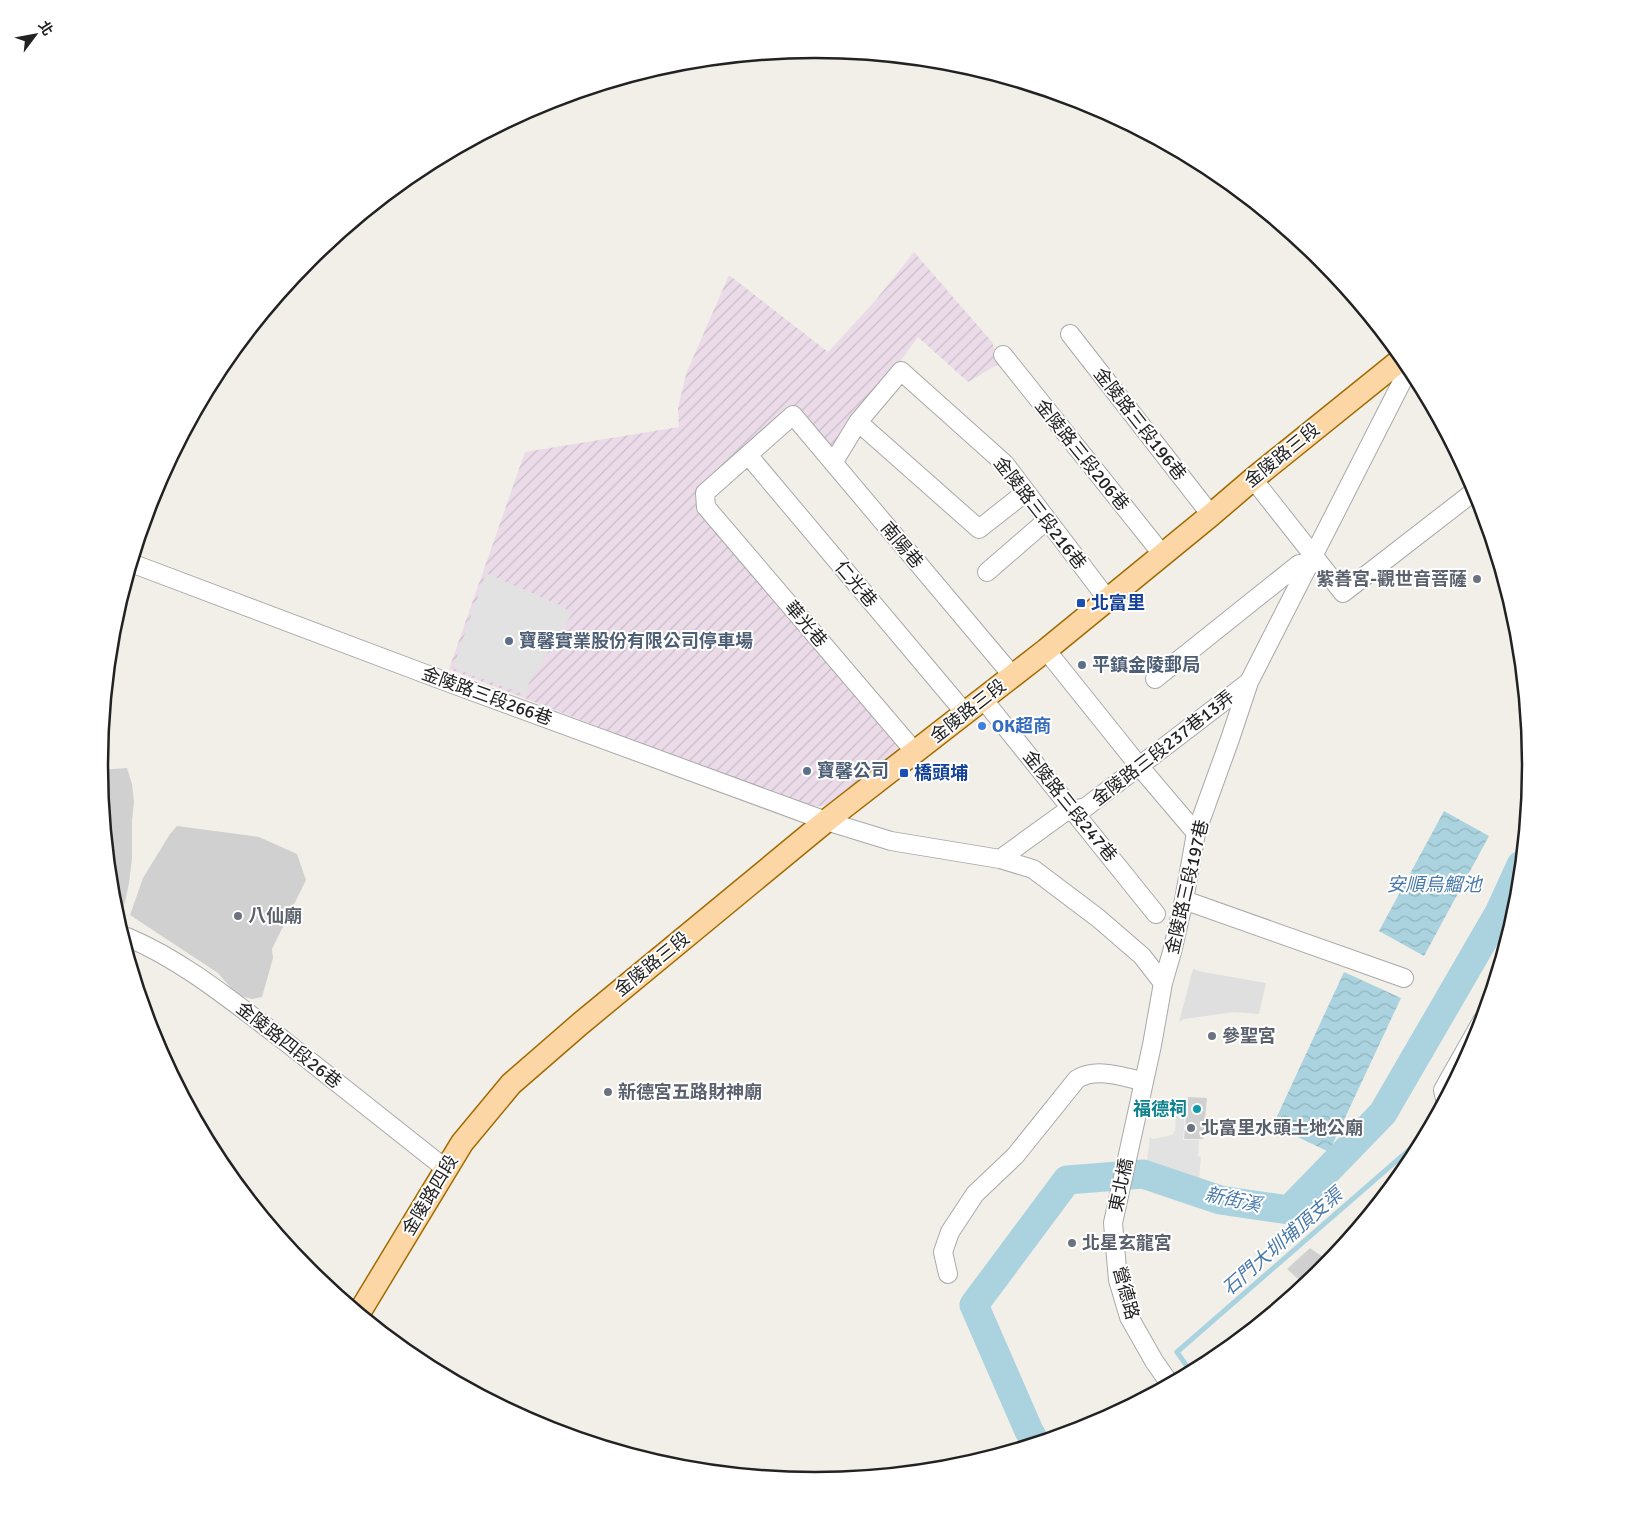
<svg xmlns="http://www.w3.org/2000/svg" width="1630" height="1530" viewBox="0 0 1630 1530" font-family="Signika,'Noto Sans TC',sans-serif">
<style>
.residential{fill:#e0dfdf}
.industrial{fill:url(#industrial-furrows)}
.religious{fill:#d0d0d0}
.parking{fill:#e2e2e2}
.water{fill:url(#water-waves)}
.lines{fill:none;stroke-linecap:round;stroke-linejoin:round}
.stream{stroke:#aad3df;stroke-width:5}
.river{stroke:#aad3df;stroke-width:29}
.minor-casing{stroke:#a9a9a9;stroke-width:20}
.major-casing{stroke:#a06b00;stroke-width:25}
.minor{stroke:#fff;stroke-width:18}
.major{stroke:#fcd6a4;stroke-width:22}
.worship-dot{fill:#6b7280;stroke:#fff;stroke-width:2}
.transit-dot{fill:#1a4fb4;stroke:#fff;stroke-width:2}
.service-dot{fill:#5c6f8a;stroke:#fff;stroke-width:2}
.shop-dot{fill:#3f7fe0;stroke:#fff;stroke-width:2}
.culture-dot{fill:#0f9aa8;stroke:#fff;stroke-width:2}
.labels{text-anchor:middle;stroke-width:4;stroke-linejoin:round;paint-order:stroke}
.street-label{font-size:18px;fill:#222;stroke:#fff}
.worship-label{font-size:18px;font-weight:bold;fill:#5b616d;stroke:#fff;text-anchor:start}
.transit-label{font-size:18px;font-weight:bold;fill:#164399;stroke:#fff;text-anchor:start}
.service-label{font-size:18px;font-weight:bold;fill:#4e5e75;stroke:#fff;text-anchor:start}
.shop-label{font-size:18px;font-weight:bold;fill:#366cbe;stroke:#fff;text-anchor:start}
.culture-label{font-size:18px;font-weight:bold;fill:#0d838f;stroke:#fff;text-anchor:end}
.water-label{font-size:19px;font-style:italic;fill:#4a7aab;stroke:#fff}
.rim{fill:none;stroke:#222;stroke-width:2.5}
</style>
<defs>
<pattern id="industrial-furrows" width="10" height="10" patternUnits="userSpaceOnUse" patternTransform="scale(1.25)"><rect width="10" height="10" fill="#ebdbe8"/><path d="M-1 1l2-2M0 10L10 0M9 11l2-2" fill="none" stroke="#c9bcc7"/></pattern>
<pattern id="water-waves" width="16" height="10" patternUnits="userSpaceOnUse" patternTransform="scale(1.25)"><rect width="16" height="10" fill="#aad3df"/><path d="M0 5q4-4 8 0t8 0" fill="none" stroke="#92b5bf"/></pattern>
</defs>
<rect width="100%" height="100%" fill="#f2efe9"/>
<path class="residential" d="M1193 969 1203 972 1266 983 1259 1014 1234 1012 1184 1019 1179 1022Z"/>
<path class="industrial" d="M914 252 992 342 999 364 968 382 918 337 859 418 827 450 795 410 699 493 908 748 838 801 821 806 805 807 674 759 599 727 449 669 525 452 679 427 678 408 686 374 729 275 828 352 876 300Z"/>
<path class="religious" d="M127 768 132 784 134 802 132 820V858L129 883 125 902 119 917V925L112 904 99 770Z
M177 826 259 837 297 854 306 880 272 949 273 958 262 997 252 999 237 995 218 973 130 915 143 878 170 834Z
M1188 1097 1207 1098 1203 1139H1184Z
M1310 1248 1323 1257 1338 1251 1321 1272 1305 1285 1287 1269Z"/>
<path class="parking" d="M486 573 562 606 572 614 529 683 526 695 453 668Z
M1185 1114 1183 1140H1199L1198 1156 1201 1157 1199 1179 1147 1160 1150 1137 1153 1139 1172 1135 1175 1131 1176 1115Z"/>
<path class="water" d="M1444 811 1489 836 1424 956 1379 931Z
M1344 972 1401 998 1329 1152 1273 1125Z"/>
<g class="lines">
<path class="stream" d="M1191 1372 1177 1352 1425 1136"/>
<path class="river" d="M1036 1443 1029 1431 974 1305 1067 1180 1143 1174 1220 1200 1289 1210 1383 1113 1499 913 1521 865"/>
<defs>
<path id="minor" d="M1070 334 1211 515
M1003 355 1162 554
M748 455 965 713
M833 463 858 422
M1253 479 1343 593 1476 490
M1026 492 979 529 858 422 901 371 1005 464 1108 600
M131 563 447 682 826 821 891 841 1000 859 1033 869 1098 918 1142 956 1163 983
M987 572 1047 520
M1046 650 1139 766 1196 833
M1155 679 1299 564 1310 562
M983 699 1156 914
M915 752 706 507 705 493 793 415 1012 675
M1000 859 1065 812 1086 807 1249 682
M1184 900 1404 978
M123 939 127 937C184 961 233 1002 282 1039 337 1082 391 1126 446 1169
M1445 1099 1443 1090 1482 1021
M948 1274 943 1252 950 1232 975 1194 1015 1156 1077 1079C1097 1067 1122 1077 1143 1081
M1170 1384 1154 1361 1129 1317 1118 1280 1113 1223 1152 1045 1163 983 1172 952 1184 900 1196 833 1230 739 1249 682 1410 366"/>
<path id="major" d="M359 1313 462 1143 511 1084 580 1024 826 821 1046 650 1211 515 1253 479 1403 358"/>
</defs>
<use href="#minor" class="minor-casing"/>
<use href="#major" class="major-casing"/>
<use href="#minor" class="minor"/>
<use href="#major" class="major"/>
</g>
<g class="worship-dot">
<circle cx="1477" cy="579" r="5"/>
<circle cx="238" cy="916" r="5"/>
<circle cx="1212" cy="1036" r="5"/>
<circle cx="608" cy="1092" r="5"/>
<circle cx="1191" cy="1128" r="5"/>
<circle cx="1072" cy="1243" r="5"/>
</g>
<g class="transit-dot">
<rect x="1076" y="598" width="10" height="10" rx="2.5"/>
<rect x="899" y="768" width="10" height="10" rx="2.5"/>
</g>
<g class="service-dot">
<circle cx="509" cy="641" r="5"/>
<circle cx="1082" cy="665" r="5"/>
<circle cx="807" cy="771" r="5"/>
</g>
<circle class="shop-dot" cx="982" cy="726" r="5"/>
<circle class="culture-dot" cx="1197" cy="1109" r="5"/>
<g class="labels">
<g class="street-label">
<text transform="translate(1140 424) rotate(52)" y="6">金陵路三段196巷</text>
<text transform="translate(1082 455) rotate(51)" y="6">金陵路三段206巷</text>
<text transform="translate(1282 455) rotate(-39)" y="6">金陵路三段</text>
<text transform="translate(1040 513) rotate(52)" y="6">金陵路三段216巷</text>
<text transform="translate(902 545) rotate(50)" y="6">南陽巷</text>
<text transform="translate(856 584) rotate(50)" y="6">仁光巷</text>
<text transform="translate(806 624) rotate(50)" y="6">華光巷</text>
<text transform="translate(487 696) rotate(20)" y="6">金陵路三段266巷</text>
<text transform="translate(968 711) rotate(-38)" y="6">金陵路三段</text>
<text transform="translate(1163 748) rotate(-38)" y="6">金陵路三段237巷13弄</text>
<text transform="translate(1070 806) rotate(51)" y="6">金陵路三段247巷</text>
<text transform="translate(1187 887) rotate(-77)" y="6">金陵路三段197巷</text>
<text transform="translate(652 964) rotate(-39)" y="6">金陵路三段</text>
<text transform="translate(289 1045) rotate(38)" y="6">金陵路四段26巷</text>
<text transform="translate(1121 1185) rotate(-78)" y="6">東北橋</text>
<text transform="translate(430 1195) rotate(-59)" y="6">金陵路四段</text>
<text transform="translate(1126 1293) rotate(75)" y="6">營德路</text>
</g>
<g class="worship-label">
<text x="1467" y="585" text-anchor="end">紫善宮-觀世音菩薩</text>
<text x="248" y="922">八仙廟</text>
<text x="1222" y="1042">參聖宮</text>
<text x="618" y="1098">新德宮五路財神廟</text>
<text x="1201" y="1134">北富里水頭土地公廟</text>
<text x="1082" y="1249">北星玄龍宮</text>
</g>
<g class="transit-label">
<text x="1091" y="609">北富里</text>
<text x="914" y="779">橋頭埔</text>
</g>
<g class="service-label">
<text x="519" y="647">寶馨實業股份有限公司停車場</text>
<text x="1092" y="671">平鎮金陵郵局</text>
<text x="817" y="777">寶馨公司</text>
</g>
<g class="shop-label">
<text x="992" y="732">OK超商</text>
</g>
<g class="culture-label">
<text x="1187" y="1115">福德祠</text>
</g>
<g class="water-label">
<text x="1434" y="891">安順烏鰡池</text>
<text transform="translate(1233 1199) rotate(12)" y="7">新街溪</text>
<text transform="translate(1282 1241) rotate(-41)" y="7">石門大圳埔頂支渠</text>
</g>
</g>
<path d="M0 0H1630V1530H0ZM108 765a707 707 0 1 1 1414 0a707 707 0 1 1-1414 0Z" fill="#fff" fill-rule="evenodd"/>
<path class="rim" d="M108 765a707 707 0 1 1 1414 0a707 707 0 1 1-1414 0Z"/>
<g transform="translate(35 35) rotate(58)" stroke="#ffffff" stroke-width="4" paint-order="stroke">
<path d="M0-4L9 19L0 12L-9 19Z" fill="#222222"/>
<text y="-8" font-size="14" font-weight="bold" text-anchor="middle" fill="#222222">北</text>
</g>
</svg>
